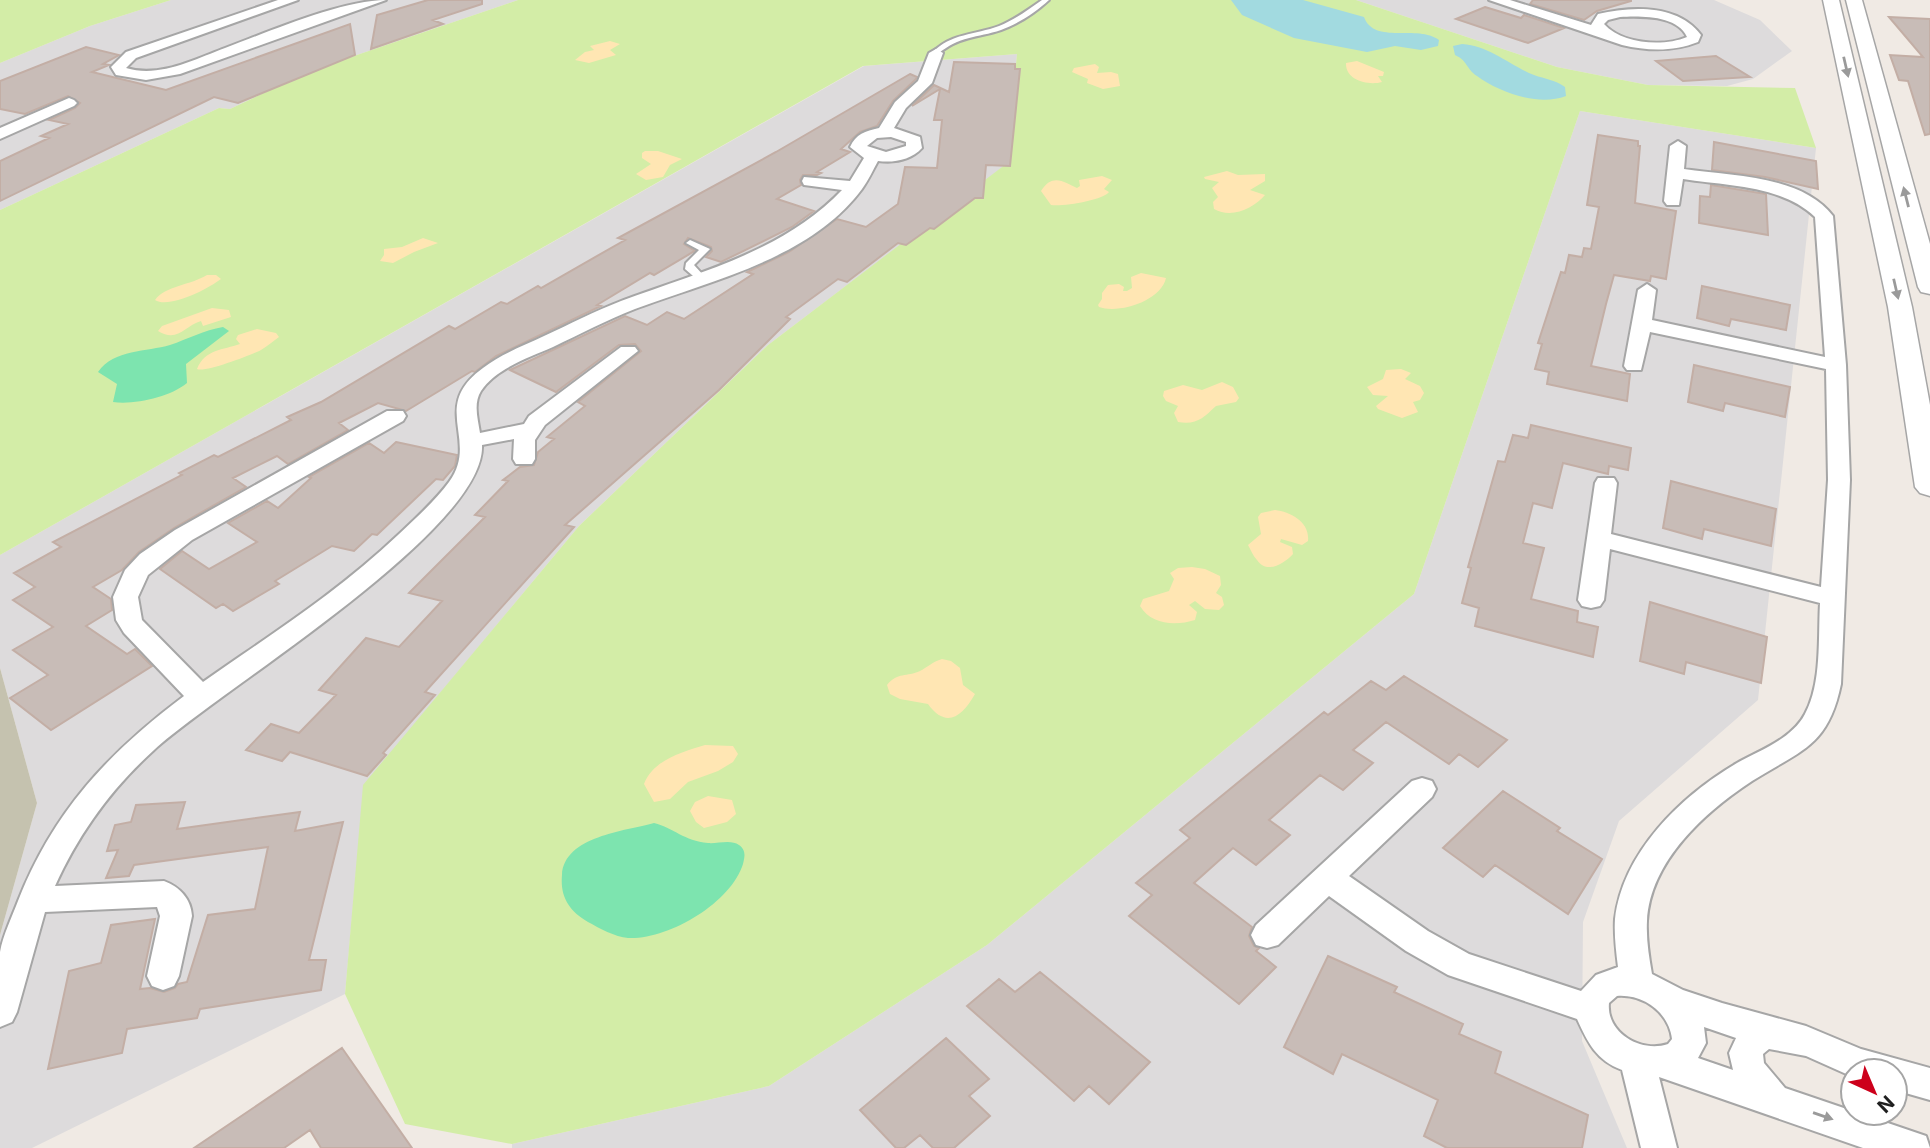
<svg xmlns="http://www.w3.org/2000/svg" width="1930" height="1148" viewBox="0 0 1930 1148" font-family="Inter,sans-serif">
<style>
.residential{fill:#dddbdc}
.construction{fill:#c5c2af}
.grass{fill:#d3eda7}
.sand{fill:#ffe6b3}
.pitch{fill:#7de4af}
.water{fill:#a2dae0}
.building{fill:#c8bcb7;stroke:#c3aea5;stroke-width:2}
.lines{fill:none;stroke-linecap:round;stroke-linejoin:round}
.service-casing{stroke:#a6a6a6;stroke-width:4}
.minor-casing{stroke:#a6a6a6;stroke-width:4}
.tertiary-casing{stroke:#a6a6a6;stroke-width:3}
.service{fill:#fff;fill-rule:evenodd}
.minor{fill:#fff;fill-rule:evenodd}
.tertiary{fill:#fff;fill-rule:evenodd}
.oneway{fill:#9a9a9a}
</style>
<rect width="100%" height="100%" fill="#f0eae4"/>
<path class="residential" d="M171 0H518L310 71 230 109 219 108 0 210V63L90 26Z
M1356 0H1714L1760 20 1792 51 1753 79 1727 86 1648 85 1557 67Z
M1017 54 1007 164 768 345 579 526 364 785 345 994 32 1148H0V935L37 803 0 668V555L864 66Z
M1580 111 1816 148 1758 700 1619 821 1583 922 1582 1041 1627 1148H512V1144L769 1086 987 945 1414 594Z"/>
<path class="construction" d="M0 668 37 803 0 935Z"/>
<path class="grass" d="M0 0H171L90 26 0 63Z
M518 0H1356L1557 67 1648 85 1795 88 1816 148 1580 111 1414 594 987 945 769 1086 512 1144 405 1124 345 994 363 785 579 526 768 345 1006 164 1017 54 863 66 0 555V210L219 108 230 109 310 71Z"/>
<path class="sand" d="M610 41 620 44 610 50 616 55 589 63 575 60 585 52 594 50 590 46Z
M1357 61 1384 72 1383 76H1378L1382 82C1368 86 1345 80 1346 63Z
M1095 64 1099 67 1097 73 1111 72 1118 74 1120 86 1103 89 1087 83 1088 79 1072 72 1074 68Z
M645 151H658L682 159 670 165 663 177 646 180 636 174 651 164 642 158V153Z
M1227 171 1238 175 1265 174V181L1250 190 1265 195C1254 208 1232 219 1214 209L1213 202 1218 197 1212 188 1219 182 1205 179 1204 177Z
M1102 176 1112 180 1104 189 1109 192C1104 200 1062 207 1051 205L1041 191C1053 172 1065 183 1077 188L1080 186 1079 180Z
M423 238 438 243 414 252 393 263 380 261 384 255V249L402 247Z
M1141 273 1166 278C1161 301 1119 314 1099 307L1098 305 1102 299V293L1108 285 1119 284 1124 287 1123 291H1127L1132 288 1131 277Z
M207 275H216L221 279C208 289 169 309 155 300 165 286 191 285 207 275Z
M212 308 229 310 231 317 203 326 201 321C184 326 178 343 158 331L162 326Z
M257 329 276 333 279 337C273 341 268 346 261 350 251 355 205 373 197 369 205 349 223 350 240 344L236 339 238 335Z
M1401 369 1411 373 1405 379 1420 386 1424 393 1420 400 1413 402 1418 412 1402 418 1378 409 1376 406 1388 396 1373 395 1367 387 1383 379 1386 370Z
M1222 382 1233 387 1239 398 1236 402 1216 406C1203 418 1197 425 1178 422L1174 413 1178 406 1166 401 1163 396 1164 391 1183 385 1202 390Z
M1275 510C1291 512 1310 522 1308 541L1302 545 1281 539 1280 542 1292 547 1293 554C1285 563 1267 575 1257 560 1253 556 1251 550 1248 545L1261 534 1258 517 1261 513Z
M1192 567 1205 569 1220 576 1221 585 1216 593 1222 597 1224 605 1219 610 1205 609 1195 601 1189 605 1197 612 1195 620C1176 626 1151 625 1140 606L1143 599 1169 591 1174 579 1170 573 1178 568Z
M942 659 951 661 960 668 963 685 975 694C962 717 946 729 928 704L900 699 890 694 887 685C897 672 907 677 920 671 928 667 932 662 942 659Z
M705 745 733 746 738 754 733 762 718 771 688 782 670 799 654 802 644 784C653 760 682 752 705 745Z
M708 796 732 800 736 814 727 822 704 828 696 822 690 811 695 802Z"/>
<path class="pitch" d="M223 327 229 331 186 364 187 383C170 397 135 405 113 402L117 384 98 372C114 349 147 352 170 345 188 339 204 330 223 327Z
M654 823C674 828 684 841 708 843 717 844 731 839 739 845 746 850 745 856 743 864 731 903 668 940 628 938 615 937 599 928 588 922 569 911 560 897 562 875 564 836 626 831 654 823Z"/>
<path class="water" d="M1231 0H1303L1364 17C1374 45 1418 24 1439 40L1438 46 1421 50 1395 46 1367 52 1294 38 1242 15Z
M1462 44C1490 46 1509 65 1534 75 1545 79 1556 80 1565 87L1566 96C1538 107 1499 92 1477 76 1466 69 1468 61 1455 55L1453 46Z"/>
<path class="building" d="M428 0H482V4L433 20 443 24 371 49 377 15Z
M1533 0H1631V1L1597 11 1584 20 1530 4Z
M1485 7 1521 18 1524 15 1564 28 1528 43 1456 19Z
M1889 17 1930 19V134L1925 135 1908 81 1899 80 1890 55 1923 57Z
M350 24 355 55 238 103 214 97 0 201V161L49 138 41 136 68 124 49 120 75 108 80 103 68 96 25 114 0 109V81L86 47 119 55 103 64 109 65 92 72 166 90Z
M1716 56 1750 77 1683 81 1656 61Z
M954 62 1015 64V69H1020L1010 166 986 165 983 198H975L934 229 930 228 906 245 898 243 847 282 838 279 786 317 790 319 719 390 565 525 574 527 425 692 435 695 383 753 386 755 367 776 290 752 282 761 246 750 271 724 299 733 336 695 319 690 366 638 399 647 442 601 409 593 485 517 475 515 508 481 503 480 520 467 534 465 538 452 554 439 547 437 585 406 578 402 641 351 635 344 619 345 556 392 510 370 625 316 647 325 667 312 684 319 753 274 747 272 789 252 837 219 866 227 898 204 905 167 937 168 942 120H934L940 89 912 106 934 85 949 92Z
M910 74 917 77 916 79 893 101 877 126 860 132 841 149 850 152 817 172 821 173 817 175H803L800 180 801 185 777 199 814 211 792 227 721 262 706 257 712 251 711 247 688 238 684 244 695 251 693 252 654 275 650 273 597 305 601 306 496 356 475 372 472 371 406 411 378 403 339 423 348 430 288 464 277 456 233 478 246 487 174 528 139 552 122 570 93 587 111 599 112 610 86 626 127 654 135 649 152 666 51 730 10 698 48 675 13 650 53 627 13 600 35 587 14 573 61 547 53 542 182 475 179 473 214 455 218 457 291 420 287 417 321 402 449 326 455 329 501 302 507 304 538 286 541 288 625 240 618 238 776 152Z
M1598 135 1638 141V146H1640L1635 203 1676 211 1666 279 1651 276 1650 281 1614 275 1606 304 1591 366 1630 374 1627 401 1547 384 1549 372 1535 369 1542 344 1538 343 1561 272 1565 273 1569 255 1582 257 1584 248 1591 249 1599 207 1587 205Z
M1714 142 1816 161 1818 189 1765 177 1712 170Z
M1711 185 1766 194 1768 235 1699 223 1700 196 1710 197Z
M1702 286 1790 305 1786 330 1731 319 1729 326 1697 318Z
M1694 365 1790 387 1785 417 1725 403 1723 411 1688 402Z
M1531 425 1631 448 1628 470 1609 466 1608 474 1563 463 1552 508 1533 503 1523 543 1544 548 1531 599 1578 611 1577 622 1598 627 1593 657 1475 626 1479 608 1462 603 1471 568 1468 567 1498 461 1505 462 1513 435 1528 438Z
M396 442 457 455 455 466 443 480 436 479 377 535 372 534 354 551 332 546 275 581 279 584 233 611 223 604 216 608 160 569 182 551 209 569 257 542 228 523 267 501 278 508 311 478 309 477 369 443 384 453Z
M1671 481 1776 509 1771 546 1704 529 1702 539 1663 528Z
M1650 602 1767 637 1761 683 1686 662 1684 674 1640 661Z
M1404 676 1507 740 1478 767 1459 754 1449 764 1386 722 1353 750 1373 763 1343 790 1320 775 1269 820 1290 835 1256 865 1233 848 1194 883 1252 927 1249 936 1254 946 1259 948 1256 951 1276 967 1239 1004 1129 916 1152 895 1136 883 1190 838 1180 830 1324 712 1328 715 1371 681 1386 690Z
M1503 791 1560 828 1557 831 1602 859 1568 914 1495 865 1483 877 1443 848Z
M185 802 177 829 300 812 295 831 343 822 309 960H326L321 990 200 1009 197 1018 127 1029 122 1053 48 1069 69 971 101 963 111 925 155 919 140 989 150 988 164 992 175 988 178 984 187 982 208 915 255 909 268 847 134 865 129 876 106 878 118 850 107 851 115 825 131 822 136 805Z
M1328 956 1397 987 1394 992 1463 1024 1459 1034 1501 1052 1495 1073 1588 1115 1582 1148H1447L1424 1136 1438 1100 1342 1054 1333 1074 1284 1047Z
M1040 972 1150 1062 1109 1104 1089 1086 1074 1101 967 1006 999 979 1015 992Z
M946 1038 989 1079 969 1096 990 1116 954 1148H933L920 1135 904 1148H896L860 1110Z
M342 1048 412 1148H321L310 1130 284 1148H194Z"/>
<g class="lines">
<defs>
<path id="service" d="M1042 0H1049C1036 12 1018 24 1001 30 977 38 959 36 938 54L932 53C951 33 975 35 999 26 1014 20 1028 10 1042 0Z
M690 240 710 249 694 265 705 277V281H699L685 269 686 263 699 250 686 243Z"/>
<path id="minor" d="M278 0H298L136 58 126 68C159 78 193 60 225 48 268 32 342 0 386 0L180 74 146 80 116 75 111 67 126 52Z
M1489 0H1510L1591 25 1598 14C1632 6 1678 4 1701 35L1698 42C1673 52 1648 51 1622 45ZM1620 17C1640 16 1677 15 1687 37 1663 47 1622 44 1604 24L1608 20Z
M936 49 943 53 932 83 906 108 894 128 920 137 922 148C911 160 894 163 878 161 873 170 868 181 862 189 810 259 712 280 635 309 607 320 580 334 553 347 530 357 495 369 481 391 473 404 478 419 480 433L524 424 529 416 621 347H635L638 351 545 425 535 440V459L532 464H516L513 459 514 439 482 445C486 530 218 691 154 750 111 789 79 833 55 886L164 881C180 887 191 899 192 916L179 976 174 986 163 990 152 986 147 976 160 916 157 907 45 912 17 1012 12 1022 0 1027C0 1003 0 975 0 952 3 935 12 917 18 901 53 812 108 753 184 696L124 633 116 620 113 597 125 570 140 554 175 530 387 411H403L406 416 403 421 192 540 148 575 138 597 142 620 203 682C270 635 338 592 398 535 415 519 435 501 449 482 480 440 429 407 483 368 501 354 523 346 544 336 570 324 595 311 621 301 699 272 783 252 842 190L804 185 802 181 804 177 850 181 864 158 850 147C856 134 865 131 879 128L895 102 918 81 929 53ZM891 137 906 142V146L886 152 867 146 877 138Z
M69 98 74 100 77 103 74 106 0 139V128Z
M1678 141 1686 146 1684 169C1731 176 1802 175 1833 216L1846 365 1850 480 1841 684C1828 747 1801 750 1752 781 1705 812 1650 861 1647 921 1646 939 1649 957 1652 974L1683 990 1722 1003 1806 1026 1861 1049 1930 1068V1100L1895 1090V1071H1853V1077L1806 1056 1769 1049 1763 1054 1764 1063 1785 1088 1926 1136 1930 1148H1863L1659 1077 1677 1148H1641L1622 1070C1596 1060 1588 1043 1577 1019L1448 975 1406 951 1329 896 1278 945 1267 948 1256 945 1251 935 1256 925 1412 781 1422 778 1432 781 1436 789 1432 797 1349 876 1428 931 1469 954 1581 991 1596 975 1618 967C1616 951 1614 935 1615 919 1623 852 1681 796 1737 763 1760 750 1792 739 1805 714 1822 683 1818 638 1820 603L1610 549 1604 600 1600 606 1591 608 1582 606 1578 600 1595 483 1598 478H1614L1617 483 1611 534 1821 587 1828 480 1826 369 1650 332 1641 370H1627L1624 366 1638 290 1647 284 1656 290 1652 320 1825 357 1815 217C1781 185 1727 186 1683 179L1679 205H1667L1664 201 1670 146ZM1617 996C1644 994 1669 1013 1672 1039L1668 1044C1641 1053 1606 1033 1609 1003ZM1704 1027 1736 1038 1729 1053 1733 1070 1698 1058 1706 1043Z"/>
<path id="tertiary" d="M1823 0H1839L1912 307 1930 405V496L1920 493 1915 487 1888 307Z
M1846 0H1862L1930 244V294L1921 292 1918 287Z"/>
</defs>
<use href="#service" class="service-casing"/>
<use href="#minor" class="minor-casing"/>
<use href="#tertiary" class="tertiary-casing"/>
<use href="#service" class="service"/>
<use href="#minor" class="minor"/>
<use href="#tertiary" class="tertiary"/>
</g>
<defs><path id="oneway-solid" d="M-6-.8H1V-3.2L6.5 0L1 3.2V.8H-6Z" transform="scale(1.75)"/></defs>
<g class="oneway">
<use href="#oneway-solid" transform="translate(1846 67) rotate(77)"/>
<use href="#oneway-solid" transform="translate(1906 197) rotate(-104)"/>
<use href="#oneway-solid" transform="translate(1896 289) rotate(77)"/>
<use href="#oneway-solid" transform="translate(1823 1116) rotate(19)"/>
</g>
<g transform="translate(1874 1092) rotate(136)"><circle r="33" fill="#ffffff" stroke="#a5a5a5" stroke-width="2"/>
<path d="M0-5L12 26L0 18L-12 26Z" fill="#cd001b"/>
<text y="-10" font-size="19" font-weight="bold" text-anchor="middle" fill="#1f1f1f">N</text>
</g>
</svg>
